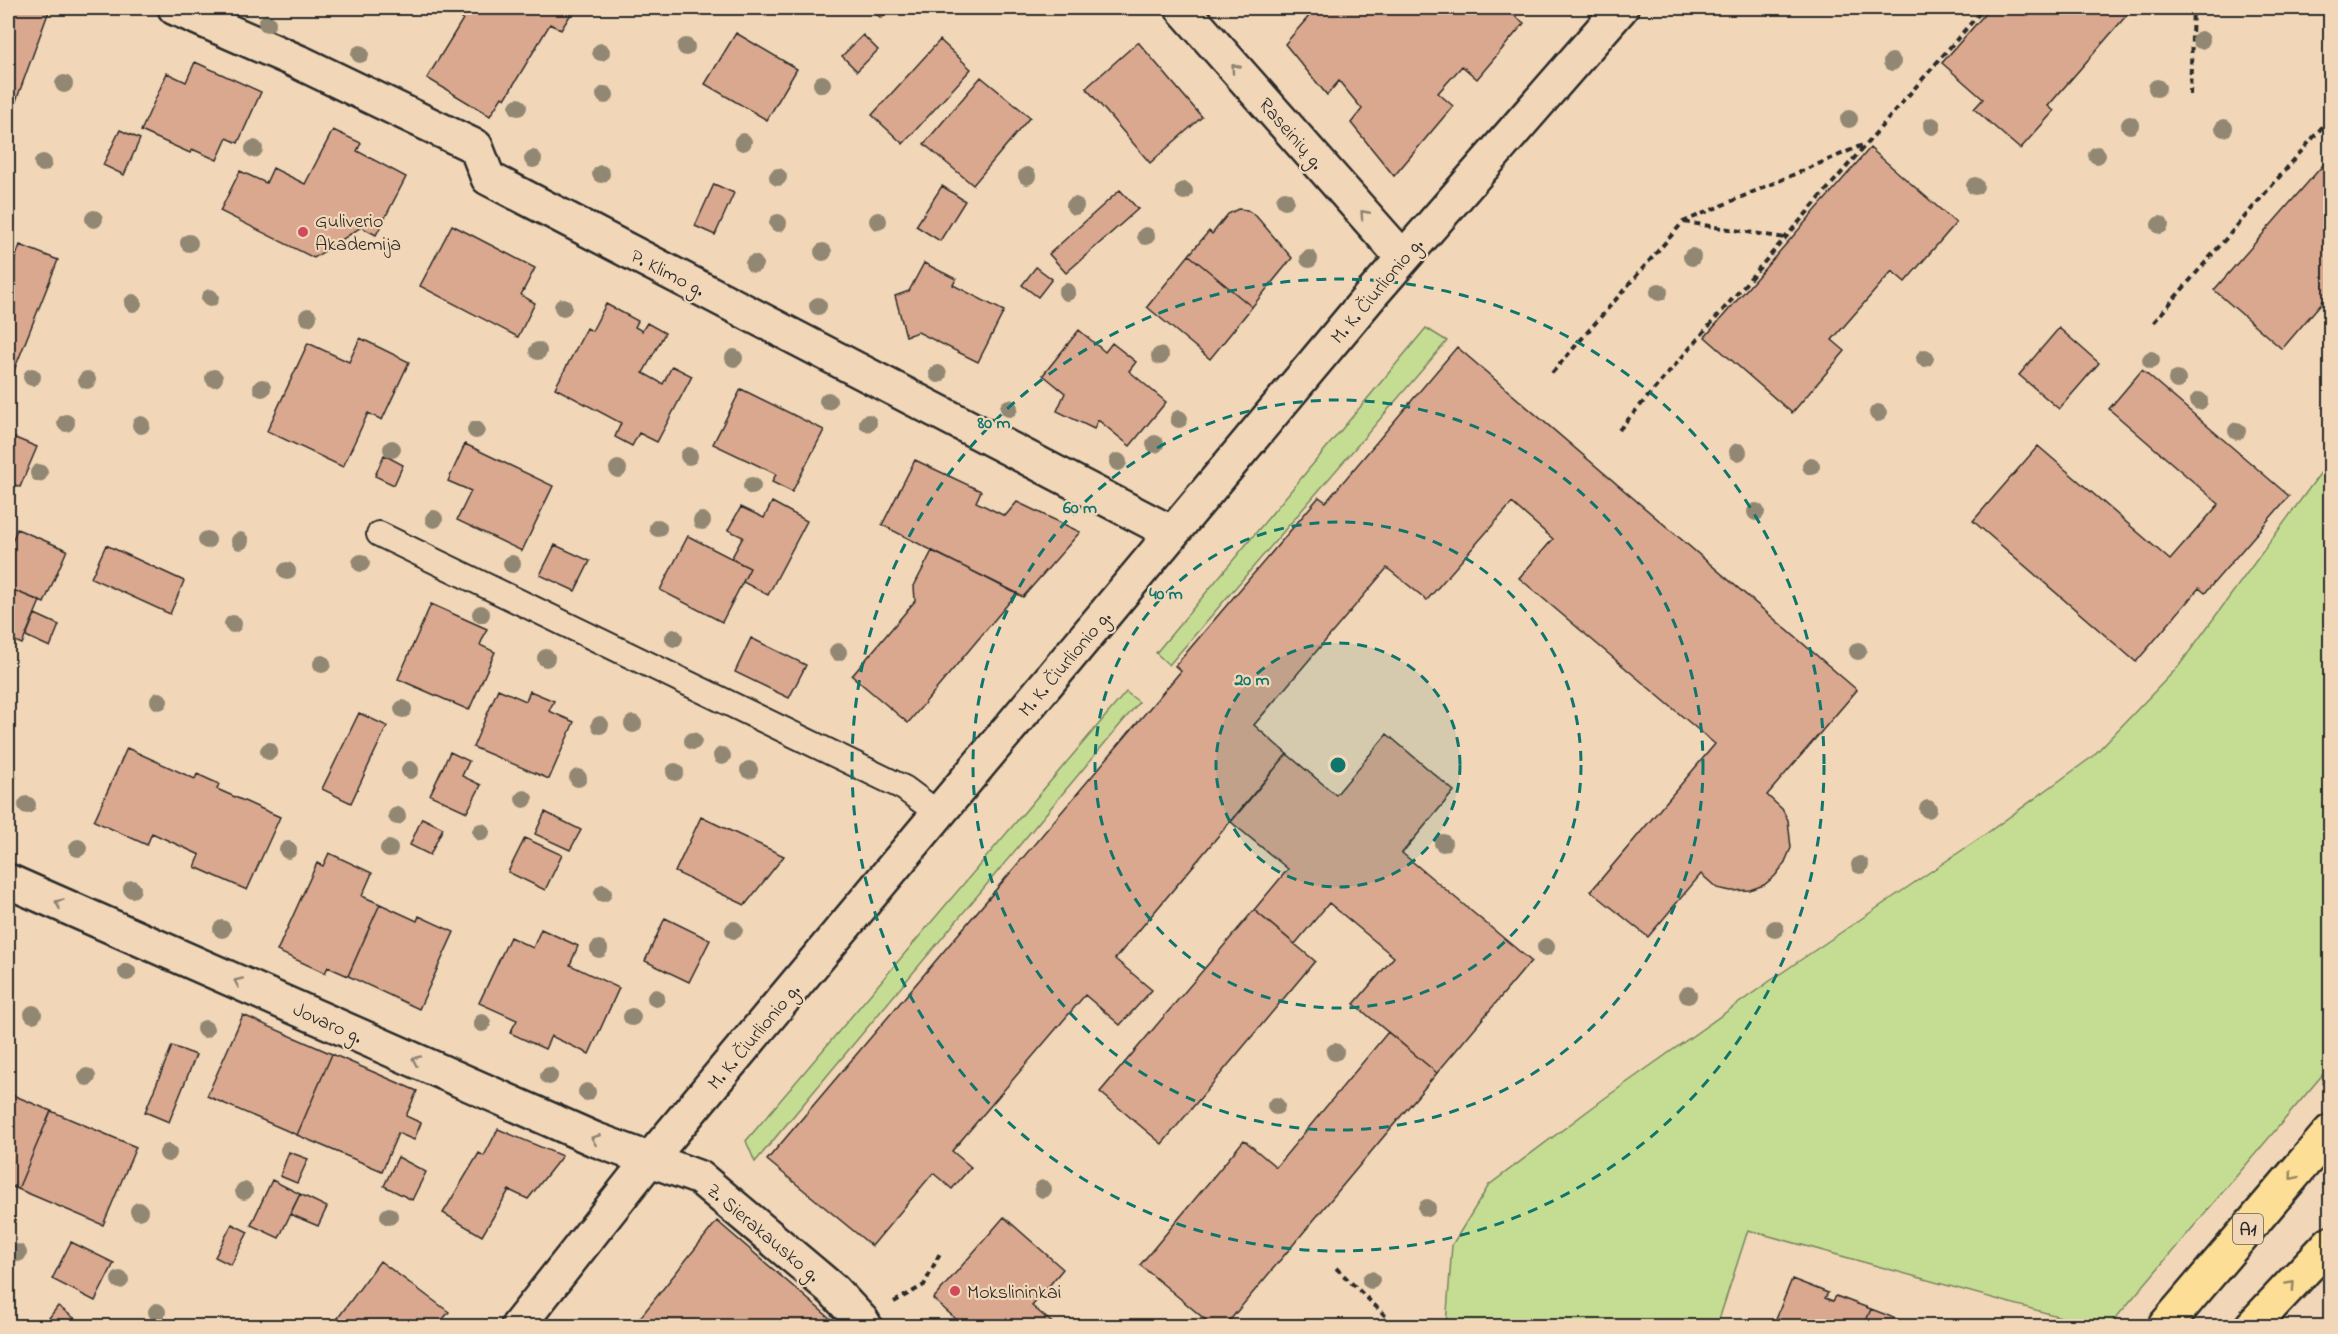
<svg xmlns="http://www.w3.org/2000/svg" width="2338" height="1334" viewBox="0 0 2338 1334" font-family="'Indie Flower',sans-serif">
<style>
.green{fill:#c5dd93;stroke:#78845f;stroke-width:1.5}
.building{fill:#daa88e;stroke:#2b2b2b;stroke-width:1.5}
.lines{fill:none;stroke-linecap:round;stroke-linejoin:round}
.lane-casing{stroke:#2b2b2b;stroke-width:28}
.street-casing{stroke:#2b2b2b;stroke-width:38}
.highway-casing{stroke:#2b2b2b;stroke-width:38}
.path{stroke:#2b2b2b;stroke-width:4;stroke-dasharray:6 4.5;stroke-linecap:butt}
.lane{stroke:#f1d7b8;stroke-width:24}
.street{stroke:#f1d7b8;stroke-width:33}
.highway{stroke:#fcde96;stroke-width:33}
.tree{fill:#918773}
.oneway{stroke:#8e8172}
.oneway2{stroke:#948460}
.ring{fill:none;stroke:#0f766e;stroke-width:3;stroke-dasharray:10 8}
.poi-dot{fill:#d1495b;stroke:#f1d7b8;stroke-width:2}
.labels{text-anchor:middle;stroke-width:4.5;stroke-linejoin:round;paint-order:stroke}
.shield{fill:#f1d7b8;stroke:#665f55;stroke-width:1.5}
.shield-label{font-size:18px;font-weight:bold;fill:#2b2b2b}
.street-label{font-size:20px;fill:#2b2b2b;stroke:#f1d7b8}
.poi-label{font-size:20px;fill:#2b2b2b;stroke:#f1d7b8;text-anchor:start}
.centre{fill:#0f766e;stroke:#f1d7b8;stroke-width:3}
.ring-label{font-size:18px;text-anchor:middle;font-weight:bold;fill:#0f766e;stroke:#f1d7b8;stroke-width:4.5;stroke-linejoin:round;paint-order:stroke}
</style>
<rect width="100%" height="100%" fill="#f1d7b8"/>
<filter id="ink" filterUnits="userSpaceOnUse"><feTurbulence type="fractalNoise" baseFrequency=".0167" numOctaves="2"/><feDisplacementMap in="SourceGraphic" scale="12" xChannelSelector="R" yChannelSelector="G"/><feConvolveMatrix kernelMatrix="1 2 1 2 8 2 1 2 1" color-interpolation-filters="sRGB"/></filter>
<g filter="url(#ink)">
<path class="green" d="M1426 328 1447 341 1169 665 1156 653Z
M2330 460V1066L2109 1326H2093L1748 1230 1717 1326H1446L1452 1245 1489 1185 1605 1098 1777 976 1983 836 2092 757 2178 667Z
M1126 692 1139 702 755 1162 746 1141Z"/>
<path class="building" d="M8 8H50L8 123Z
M452 8H561L571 14 561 30 550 24 505 99 502 97 490 116 427 78 463 19 450 11Z
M869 8H890L881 18Z
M1316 8H1505L1524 23 1477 79 1462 66 1438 93 1453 106 1394 176 1351 123 1362 109 1339 81 1327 95 1285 44Z
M1990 8H2133L2048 106 2054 111 2020 149 1974 109 1983 99 1942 63Z
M736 33 797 69 767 120 705 84Z
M863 35 878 50 857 71 842 56Z
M940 40 971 69 903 144 872 115Z
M1138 42 1202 117 1150 163 1086 88Z
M195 62 261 92 238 143 227 138 217 160 192 149 190 153 141 131 167 73 186 82Z
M981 77 1030 117 973 185 924 144Z
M120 130 140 139 124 175 103 165Z
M333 130 361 143 357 151 406 177 376 235 361 227 314 258 220 211 240 171 266 183 273 168 305 184Z
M1870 148 1956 223 1905 282 1892 271 1832 340 1845 351 1792 413 1705 337Z
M2330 157V293L2282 349 2214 290Z
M714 184 734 193 715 235 695 226Z
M942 186 965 201 940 241 916 226Z
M1120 190 1138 209 1066 273 1049 254Z
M1238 209 1247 210 1256 216 1292 258 1252 307 1189 255 1209 231 1212 234 1228 214Z
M452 225 535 268 521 295 535 303 518 337 420 286Z
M20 245 58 260 11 378 8 377V278Z
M1189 255 1252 307 1210 359 1147 307Z
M924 263 956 279 953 285 1004 311 978 362 918 332 906 336 895 296 909 291Z
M1036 267 1052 279 1038 297 1022 285Z
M606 304 638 321 635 327 642 331 647 323 665 333 643 373 663 384 672 366 692 376 657 442 639 433 632 446 615 437 621 423 555 388 587 328 592 331Z
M2059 328 2099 363 2059 409 2019 375Z
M1079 330 1105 352 1112 343 1136 362 1129 371 1166 402 1130 446 1098 420 1094 429 1057 411 1065 393 1043 375Z
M360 338 409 362 382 420 368 413 343 467 267 431 308 343 349 362Z
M1457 347 1857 690 1767 795 1782 809 1788 820 1791 848 1784 864 1775 876 1764 885 1750 890 1731 891 1717 888 1701 874 1648 937 1591 891 1715 744 1519 578 1553 539 1512 503 1427 600 1387 568 1254 725 1287 754 1115 959 1152 990 1120 1025 1085 995 952 1151 971 1167 952 1189 933 1173 872 1246 767 1160 1181 671 1175 666 1319 497 1326 502Z
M2142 370 2289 496 2205 593 2199 588 2136 662 1973 521 2038 446 2170 560 2219 504 2109 409Z
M741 389 824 430 792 492 772 482 776 474 713 444Z
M8 435 37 447 20 487 8 482Z
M465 444 553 486 522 551 457 520 471 491 448 481Z
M384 455 403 465 394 485 375 476Z
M915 460 981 491 976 502 1005 516 1017 502 1080 532 1023 597 882 525Z
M772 502 807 521 768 595 743 582 750 568 731 559 743 537 728 530 741 507 764 518Z
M17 529 67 550 44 603 8 588V552Z
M688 536 750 568 722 622 660 590Z
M106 545 184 581 170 614 91 578Z
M555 545 590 561 575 591 540 575Z
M932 551 1017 593 908 723 852 676 915 601 914 586Z
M8 588 40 601 22 644 8 638Z
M431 604 487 629 480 645 495 652 469 710 398 679Z
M35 614 59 625 50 647 26 636Z
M751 638 806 665 789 698 735 672Z
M498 689 526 701 530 691 554 701 549 711 574 722 549 779 473 747Z
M359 713 387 726 351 803 322 789Z
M1387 734 1454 791 1402 853 1531 961 1437 1073 1354 1004 1394 957 1329 903 1295 944 1254 910 1288 869 1231 822 1287 754 1336 795Z
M127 748 195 779 197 774 219 784 217 789 280 817 247 890 195 867 200 855 152 833 147 845 94 821Z
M450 752 469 761 462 776 481 785 467 812 430 795Z
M8 773 16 777 8 795Z
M545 812 581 830 570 850 535 834Z
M701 817 784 856 745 905 675 872Z
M422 818 443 828 430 855 410 845Z
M525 838 562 855 545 890 508 872Z
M329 853 372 873 362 896 380 904 348 976 328 967 325 973 277 951 317 863 323 866Z
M380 904 417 921 419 916 454 932 419 1009 348 976Z
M1254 910 1315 961 1162 1144 1100 1092Z
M665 918 710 940 689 982 645 961Z
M541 929 578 946 570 965 619 988 589 1054 551 1036 545 1049 510 1033 517 1020 479 1003 510 937 533 948Z
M243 1015 332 1054 297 1135 207 1096Z
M1388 1032 1437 1073 1225 1326H1213L1140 1265 1244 1140 1276 1167Z
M172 1046 196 1055 169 1122 145 1112Z
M332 1054 417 1091 406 1116 421 1123 414 1140 398 1133 382 1171 297 1135Z
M8 1093 51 1111 18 1189 8 1185Z
M51 1111 136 1147 103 1225 18 1189Z
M498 1129 562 1156 528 1199 509 1190 482 1236 443 1213 479 1153 484 1156Z
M289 1152 308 1159 297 1183 280 1176Z
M398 1157 426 1172 412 1200 384 1186Z
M272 1180 300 1194 279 1238 251 1225Z
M300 1194 327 1207 318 1226 290 1214Z
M1004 1217 1063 1269 1032 1306 1056 1326H964L933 1299Z
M717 1221 839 1326H624L626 1324H635Z
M232 1224 248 1232 231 1265 215 1257Z
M71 1242 114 1263 95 1301 52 1279Z
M380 1261 449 1312 437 1326H332Z
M1792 1279 1828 1293 1825 1298 1833 1301 1836 1296 1871 1309 1864 1326H1773Z
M58 1306 85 1326H43Z
M1871 1309 1915 1326H1864Z"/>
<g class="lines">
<defs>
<path id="lane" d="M379 534 904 788 939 814"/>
<path id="street" d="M175 8 301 63 476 147 488 178 1172 533
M1182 8 1403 258
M8 881 594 1139 700 1178 833 1290 862 1321 865 1326
M518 1326 650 1159 1371 295 1621 8"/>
<path id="highway" d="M2165 1326 2330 1132
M2252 1326 2330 1243"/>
</defs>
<use href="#lane" class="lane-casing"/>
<use href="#street" class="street-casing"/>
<use href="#highway" class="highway-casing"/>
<path class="path" d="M2190 95 2193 8
M1684 222 1785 238
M2154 322 2330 118
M1552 373 1683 222 1865 144
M1619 430 1984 8
M1336 1268 1396 1326
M894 1302 924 1285 940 1253"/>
<use href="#lane" class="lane"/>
<use href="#street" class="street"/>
<use href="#highway" class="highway"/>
</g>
<g class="tree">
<circle cx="267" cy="23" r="9"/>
<circle cx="2201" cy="40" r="9"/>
<circle cx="686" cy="47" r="9"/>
<circle cx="601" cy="52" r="9"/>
<circle cx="360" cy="54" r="9"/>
<circle cx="1892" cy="62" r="9"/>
<circle cx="64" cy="84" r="9"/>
<circle cx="822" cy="84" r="9"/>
<circle cx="2157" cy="88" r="9"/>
<circle cx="605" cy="95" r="9"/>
<circle cx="518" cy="107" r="9"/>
<circle cx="1849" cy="119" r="9"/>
<circle cx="2130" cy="125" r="9"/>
<circle cx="1932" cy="126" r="9"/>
<circle cx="2224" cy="128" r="9"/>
<circle cx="743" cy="142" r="9"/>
<circle cx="254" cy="149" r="9"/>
<circle cx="2097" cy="155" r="9"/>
<circle cx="533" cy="159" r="9"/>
<circle cx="43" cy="163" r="9"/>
<circle cx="601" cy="174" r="9"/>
<circle cx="1027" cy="176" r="9"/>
<circle cx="778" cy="177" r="9"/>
<circle cx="1975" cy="186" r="9"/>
<circle cx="1184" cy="191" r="9"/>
<circle cx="1285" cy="200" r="9"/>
<circle cx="1075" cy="206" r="9"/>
<circle cx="94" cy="219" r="9"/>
<circle cx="878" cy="221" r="9"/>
<circle cx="778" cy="223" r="9"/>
<circle cx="2160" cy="225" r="9"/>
<circle cx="1146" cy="236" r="9"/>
<circle cx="189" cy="243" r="9"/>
<circle cx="823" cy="252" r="9"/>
<circle cx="1692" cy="257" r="9"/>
<circle cx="1309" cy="259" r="9"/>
<circle cx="754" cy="264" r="9"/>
<circle cx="1067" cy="292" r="9"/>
<circle cx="1659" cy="292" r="9"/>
<circle cx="210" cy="298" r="9"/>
<circle cx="133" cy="303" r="9"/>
<circle cx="818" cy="306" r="9"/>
<circle cx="563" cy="307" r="9"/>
<circle cx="308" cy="317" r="9"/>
<circle cx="538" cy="351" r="9"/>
<circle cx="1160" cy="356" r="9"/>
<circle cx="734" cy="358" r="9"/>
<circle cx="1925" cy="358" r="9"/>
<circle cx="2151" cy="360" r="9"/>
<circle cx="938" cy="374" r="9"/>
<circle cx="32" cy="377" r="9"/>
<circle cx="214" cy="378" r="9"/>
<circle cx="87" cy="380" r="9"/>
<circle cx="2177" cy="380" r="9"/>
<circle cx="262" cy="388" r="9"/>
<circle cx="828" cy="401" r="9"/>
<circle cx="2199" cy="401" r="9"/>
<circle cx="1009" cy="408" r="9"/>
<circle cx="1878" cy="413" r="9"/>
<circle cx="1179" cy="419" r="9"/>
<circle cx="66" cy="423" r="9"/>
<circle cx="868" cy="423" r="9"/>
<circle cx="141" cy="425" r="9"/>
<circle cx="476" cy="430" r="9"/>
<circle cx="2237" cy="431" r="9"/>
<circle cx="1155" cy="444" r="9"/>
<circle cx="392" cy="449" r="9"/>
<circle cx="1738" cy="452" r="9"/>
<circle cx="689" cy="456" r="9"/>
<circle cx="1118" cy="462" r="9"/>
<circle cx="1811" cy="466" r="9"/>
<circle cx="618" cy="469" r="9"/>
<circle cx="39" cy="473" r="9"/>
<circle cx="752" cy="486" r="9"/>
<circle cx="1756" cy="512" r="9"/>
<circle cx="434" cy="519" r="9"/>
<circle cx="702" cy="521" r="9"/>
<circle cx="658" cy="528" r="9"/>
<circle cx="207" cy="540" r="9"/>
<circle cx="240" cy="541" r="9"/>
<circle cx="361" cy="563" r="9"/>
<circle cx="512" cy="564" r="9"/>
<circle cx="287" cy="571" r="9"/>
<circle cx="481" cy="614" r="9"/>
<circle cx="233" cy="624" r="9"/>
<circle cx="674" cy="638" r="9"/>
<circle cx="1858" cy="651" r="9"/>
<circle cx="838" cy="652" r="9"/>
<circle cx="546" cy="658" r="9"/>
<circle cx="322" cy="664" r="9"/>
<circle cx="159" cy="701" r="9"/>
<circle cx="403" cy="709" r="9"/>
<circle cx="633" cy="724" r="9"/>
<circle cx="600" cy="725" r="9"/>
<circle cx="693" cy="741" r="9"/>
<circle cx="269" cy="751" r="9"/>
<circle cx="722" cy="756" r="9"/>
<circle cx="410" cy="770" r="9"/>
<circle cx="749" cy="770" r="9"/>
<circle cx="675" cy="772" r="9"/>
<circle cx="578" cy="778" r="9"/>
<circle cx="524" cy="799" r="9"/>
<circle cx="27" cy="805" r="9"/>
<circle cx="1928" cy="809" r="9"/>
<circle cx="397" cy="816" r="9"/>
<circle cx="481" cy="832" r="9"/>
<circle cx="1443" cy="843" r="9"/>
<circle cx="78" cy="848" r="9"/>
<circle cx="389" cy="849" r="9"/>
<circle cx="288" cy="850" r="9"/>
<circle cx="1860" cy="865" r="9"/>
<circle cx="132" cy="889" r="9"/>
<circle cx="603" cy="893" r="9"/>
<circle cx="222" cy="929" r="9"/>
<circle cx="1775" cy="929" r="9"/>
<circle cx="734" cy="930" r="9"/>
<circle cx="1546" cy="947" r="9"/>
<circle cx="599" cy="949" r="9"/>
<circle cx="127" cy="972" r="9"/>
<circle cx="1688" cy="995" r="9"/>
<circle cx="656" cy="998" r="9"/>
<circle cx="33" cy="1014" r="9"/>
<circle cx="632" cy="1017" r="9"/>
<circle cx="482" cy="1023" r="9"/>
<circle cx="205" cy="1029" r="9"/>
<circle cx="1335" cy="1052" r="9"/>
<circle cx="549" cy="1076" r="9"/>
<circle cx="87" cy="1077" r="9"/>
<circle cx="587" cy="1092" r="9"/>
<circle cx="1276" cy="1106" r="9"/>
<circle cx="168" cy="1153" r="9"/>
<circle cx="1043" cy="1189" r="9"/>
<circle cx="244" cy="1191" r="9"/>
<circle cx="1427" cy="1208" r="9"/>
<circle cx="139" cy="1211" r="9"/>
<circle cx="389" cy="1216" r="9"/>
<circle cx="18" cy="1253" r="9"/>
<circle cx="120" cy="1280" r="9"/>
<circle cx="1371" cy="1280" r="9"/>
<circle cx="157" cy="1312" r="9"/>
</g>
<defs><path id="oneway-chevron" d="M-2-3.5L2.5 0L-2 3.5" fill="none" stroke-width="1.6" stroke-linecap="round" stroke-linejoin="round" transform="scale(1.5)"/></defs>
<g class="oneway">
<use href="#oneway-chevron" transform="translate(1235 68) rotate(-131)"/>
<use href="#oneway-chevron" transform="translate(1364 214) rotate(-132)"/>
<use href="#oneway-chevron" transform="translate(59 903) rotate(-156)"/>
<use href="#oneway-chevron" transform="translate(238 982) rotate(-156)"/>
<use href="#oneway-chevron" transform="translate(416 1060) rotate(-156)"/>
<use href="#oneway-chevron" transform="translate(595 1139) rotate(-158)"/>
</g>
<g class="oneway2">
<use href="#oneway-chevron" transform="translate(2293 1176) rotate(130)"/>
<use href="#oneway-chevron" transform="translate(2291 1285) rotate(-47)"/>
</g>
</g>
<circle cx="1338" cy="765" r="122" fill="#0f766e" fill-opacity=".12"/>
<g class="ring">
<circle cx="1338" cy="765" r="122"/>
<circle cx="1338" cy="765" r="243"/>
<circle cx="1338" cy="765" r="365"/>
<circle cx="1338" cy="765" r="486"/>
</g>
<g class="poi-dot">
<circle cx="303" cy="232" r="6"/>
<circle cx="955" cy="1291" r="6"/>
</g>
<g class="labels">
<rect class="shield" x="2233" y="1214" width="30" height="30" rx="4.5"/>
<g class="shield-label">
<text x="2248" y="1235">A1</text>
</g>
<g class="street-label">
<text transform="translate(1292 133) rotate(49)" y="7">Raseinių g.</text>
<text transform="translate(668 272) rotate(27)" y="7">P. Klimo g.</text>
<text transform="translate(1376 290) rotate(-50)" y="7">M. K. Čiurlionio g.</text>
<text transform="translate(1064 663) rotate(-50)" y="7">M. K. Čiurlionio g.</text>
<text transform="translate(328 1022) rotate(24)" y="7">Jovaro g.</text>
<text transform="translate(753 1036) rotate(-50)" y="7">M. K. Čiurlionio g.</text>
<text transform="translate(764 1232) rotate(40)" y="7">Z. Sierakausko g.</text>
</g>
<g class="poi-label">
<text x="315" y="227">Guliverio<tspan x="315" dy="23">Akademija</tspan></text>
<text x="967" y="1298">Mokslininkai</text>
</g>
</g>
<circle cx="1338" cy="765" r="9" class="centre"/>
<g class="ring-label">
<text x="994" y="428">80 m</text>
<text x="1080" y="513">60 m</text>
<text x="1166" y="599">40 m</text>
<text x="1252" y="685">20 m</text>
</g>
<rect width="2338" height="1334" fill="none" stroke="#f1d7b8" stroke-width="30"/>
<rect x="15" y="15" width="2308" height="1304" fill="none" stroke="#2b2b2b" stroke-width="2" filter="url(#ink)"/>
</svg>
